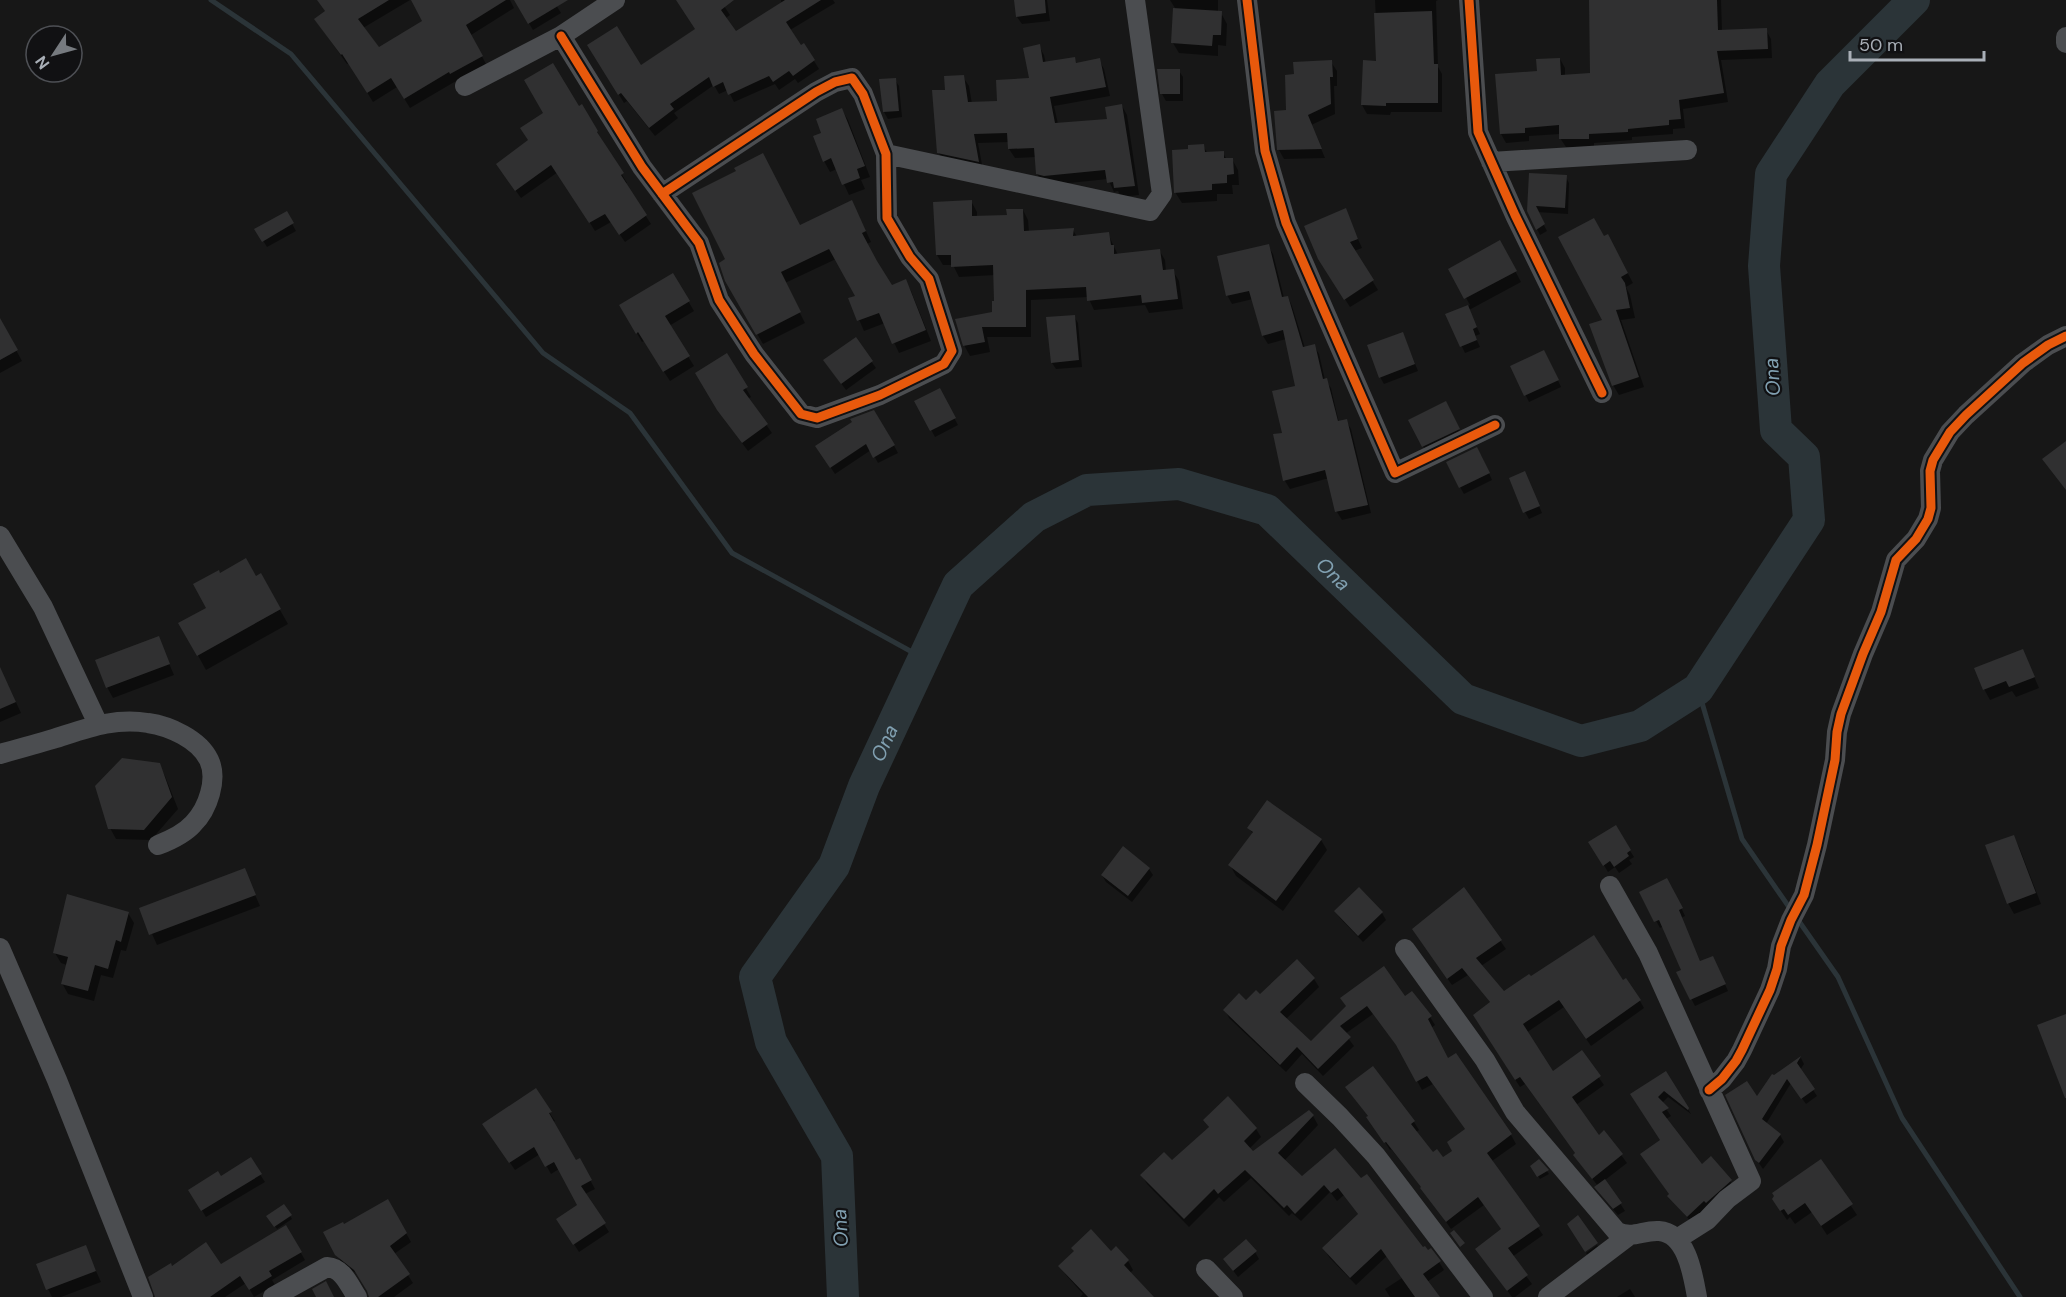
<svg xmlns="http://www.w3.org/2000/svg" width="2066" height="1297" viewBox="0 0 2066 1297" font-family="'DM Sans',sans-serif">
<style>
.shadow{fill:#0007}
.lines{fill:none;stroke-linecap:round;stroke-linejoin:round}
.stream{stroke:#2b3438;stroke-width:5}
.river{stroke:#2b3438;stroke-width:32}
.building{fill:#303031}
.minor{stroke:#4b4d50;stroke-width:20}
.cycleway-casing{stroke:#111113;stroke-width:13}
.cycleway{stroke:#e8590c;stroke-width:9}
.labels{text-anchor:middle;stroke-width:4.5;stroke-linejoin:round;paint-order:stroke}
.water-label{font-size:20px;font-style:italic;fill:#81a0b1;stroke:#111113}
</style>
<rect width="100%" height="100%" fill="#171717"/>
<path class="shadow" d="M318 0H410L363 28 379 49 424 22 412 0H510L514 8 471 35 487 66 457 82 456 81 410 108 397 87 373 102 349 63 347 64 322 29 326 12Z
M515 0H553L561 13 533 30Z
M677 0H720L730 15 726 18 736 33 782 4 781 0H833L835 3 790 30 800 47 814 61 819 69 798 83 795 79 779 90 775 84 734 102 728 90 719 94 714 85 674 113 678 118 655 136 627 101 624 103 589 45 640 67 697 29Z
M1015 0H1047L1050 21 1022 24 1017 17Z
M1170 0H1218V13H1221L1227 24 1226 46 1218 45V56L1179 53 1173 43 1175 8Z
M1375 0H1438L1436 1 1438 67 1442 74V112H1391L1390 115 1367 114 1362 105 1378 62Z
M1606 0H1721L1722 31 1766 30 1771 39 1772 58 1721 60 1728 102 1683 109 1685 128 1673 129V134L1632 137V140L1594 143V148L1566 147 1560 138V134L1529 136V141L1506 143 1501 134 1538 72 1560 59 1565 68V76L1591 74Z
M1039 46 1044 55 1046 64 1074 58 1077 64 1099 60 1104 69 1110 96 1054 106 1058 124 1109 120 1122 106 1127 115 1139 195 1121 197 1118 191 1114 192 1108 179 1050 185 1043 183 1037 174 1036 157 1015 158 1009 149V142L978 143 983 170 944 162 938 152 947 91 963 77 969 86 972 104 998 103 1031 79Z
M1331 62 1337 71V86H1334L1335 114 1311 125 1325 158 1284 159 1279 150 1295 76Z
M1179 71 1183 77V101H1166L1162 94Z
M895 80 899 86 902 117 888 119 884 112Z
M582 106 627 183 625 184 651 224 625 242 611 222 595 231 558 172 521 198 503 173Z
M842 110 848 120 870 177 861 180 865 189 849 195 837 169 830 172 824 161 823 133Z
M1203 146 1208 154 1223 153 1227 160 1232 159 1238 170 1239 185H1232L1233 194H1217V201L1182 203 1175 192 1189 150Z
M1566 177 1569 183 1568 214 1537 212 1547 231 1540 235 1528 211Z
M971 201 977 212V217L1008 216 1023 210 1028 220 1029 232 1073 230 1077 237 1108 234 1118 255 1159 250 1165 260 1166 272 1173 271 1179 281 1183 309 1149 313 1145 305 1094 310 1088 297 1031 300V337H987L990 352 970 356 964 345 994 313 996 302 995 275 959 277 953 265H943L937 255Z
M1345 210 1362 248 1354 251 1378 290 1350 307 1325 268Z
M857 212 871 242 867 244 891 287 905 281 911 291 931 341 899 353 885 323 864 331 850 299 857 296 836 259 785 283 805 323 763 344 726 280 800 227Z
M286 213 296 231 267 247 256 229Z
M1604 238 1613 246 1633 283 1626 287 1630 295 1635 318 1621 320 1644 387 1619 395 1613 385Z
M1500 242 1521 282 1469 310 1480 334 1475 336 1480 347 1465 353 1447 315 1470 305 1450 269Z
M1268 246 1273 254 1284 298 1288 297 1292 306 1305 348 1314 346 1319 354 1325 380 1331 388 1339 423 1346 421 1351 429 1371 513 1342 520 1337 512 1329 478 1290 489 1285 481 1275 436 1284 434 1297 387 1286 339 1268 344 1263 336 1253 299 1232 304 1227 295Z
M673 275 694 311 669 326 694 366 670 381 644 341 642 342 621 306Z
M1074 316 1078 323 1082 367 1056 369 1052 363Z
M4 328 22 361 0 373V330Z
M1403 334 1418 371 1384 384 1380 377Z
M855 339 876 368 846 390 829 367Z
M727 356 751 397 748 399 772 433 748 451 725 420Z
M1548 359 1561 387 1529 402 1512 367Z
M939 390 958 425 935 437 916 402Z
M1451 413 1464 440 1429 457 1423 446Z
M884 427 898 453 878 463 871 450 835 474 821 453Z
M1481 455 1492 480 1464 494 1460 487Z
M1528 480 1542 513 1529 519 1525 512Z
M219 575 256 578 260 575 288 624 206 670 180 623 208 608Z
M158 638 174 675 113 698 107 687Z
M2023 651 2039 688 2016 697 2012 691 1990 700 1984 689Z
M0 675 8 685 21 713 0 722Z
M159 765 165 776 178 809 151 840 116 839 110 828Z
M1615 827 1634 857 1629 860 1632 864 1619 873 1615 867 1608 872 1590 842Z
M1249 828 1321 840 1327 850 1283 911 1236 876 1230 865 1253 834Z
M2013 836 2019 847 2041 904 2014 914 2008 903Z
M1149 869 1153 875 1132 902 1106 882 1102 875Z
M244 870 260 906 157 945 141 909Z
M1671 886 1685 916 1681 918 1701 963 1716 964 1728 991 1695 1006 1678 973 1683 971 1664 926 1660 928 1641 893Z
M1464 889 1506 949 1481 966 1503 993 1530 978 1622 982 1640 1001 1644 1008 1591 1046 1564 1007 1526 1033 1553 1073 1581 1052 1604 1085 1576 1105 1598 1137 1604 1132 1627 1163 1605 1180 1625 1211 1618 1215 1600 1194 1598 1186 1580 1163 1576 1154 1525 1084 1520 1087 1479 1023 1491 1003 1468 975 1452 985 1418 937Z
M1336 912 1382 913 1386 920 1363 942 1340 918Z
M128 913 134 923 126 951 121 950 113 978 101 975 94 1001 68 994 62 983 67 965 61 963 55 953Z
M1314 979 1319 987 1285 1020 1311 1043 1347 1007 1405 998 1430 1017 1435 1025 1431 1028 1448 1060 1456 1055 1511 1135 1516 1144 1492 1161 1543 1235 1512 1257 1532 1284 1515 1297H1512L1477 1250 1502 1230 1484 1205 1451 1229 1422 1187 1391 1149 1390 1150 1369 1117 1352 1095 1373 1068 1414 1122 1419 1130 1416 1132 1433 1154 1442 1159 1454 1152 1466 1130 1433 1084 1422 1090 1401 1051 1373 1014 1345 1034 1354 1046 1323 1076 1302 1054 1286 1072 1229 1018 1225 1010Z
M1801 1058 1804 1064 1800 1070 1817 1096 1806 1104 1791 1083 1766 1124 1780 1135 1784 1142 1763 1169 1756 1159 1757 1099 1774 1077Z
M1665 1073 1691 1114 1668 1097 1662 1103 1671 1116 1666 1119 1702 1166 1730 1181 1734 1188 1692 1223 1669 1196 1670 1195 1662 1141 1632 1094Z
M535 1091 555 1121 553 1122 576 1162 579 1160 595 1189 585 1194 609 1232 579 1252 563 1227 579 1206 559 1169 551 1174 540 1154 515 1170 489 1133Z
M1313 1116 1318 1125 1284 1161 1302 1178 1335 1150 1423 1249 1439 1262 1444 1270 1427 1282 1438 1297H1390L1385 1289 1402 1278 1387 1256 1356 1285 1329 1257 1324 1248 1359 1215 1344 1195 1337 1201 1330 1192 1301 1221 1292 1213 1289 1216 1251 1178 1224 1202 1219 1197 1189 1227 1147 1184 1142 1175 1172 1162 1210 1129 1205 1120 1256 1129 1261 1137 1249 1149 1252 1153Z
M250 1159 265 1182 206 1217 190 1190 221 1178Z
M1539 1161 1549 1174 1540 1179 1532 1166Z
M1821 1161 1857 1215 1827 1235 1812 1212 1795 1224 1790 1217 1787 1220 1779 1208Z
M388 1201 411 1242 394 1254 413 1283 394 1297H370L365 1285 356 1273 343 1265 325 1233 344 1226Z
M284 1206 292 1219 277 1229 268 1216Z
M286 1227 305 1260 272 1280 275 1285 254 1297 246 1283 225 1297H156L172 1268 220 1266Z
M1597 1245 1600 1250 1590 1258 1586 1253Z
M85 1247 101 1282 61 1297H52L48 1289Z
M1255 1252 1259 1259 1238 1277 1225 1260Z
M1111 1253 1128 1261 1133 1270 1130 1273 1151 1297H1080L1083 1294 1066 1275 1060 1266Z
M1630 1289 1635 1297H1617Z"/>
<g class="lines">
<path class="stream" d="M211 0 291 54 543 353 630 413 732 553 923 658
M1698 689 1742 839 1791 910
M1796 917 1838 977 1902 1118 2020 1297"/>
<path class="river" id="s1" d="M843 1297 837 1156 771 1042 755 977 834 866 864 786 958 585 1034 517 1087 490 1179 484 1267 510 1463 699 1581 741 1640 726 1698 689 1809 520 1804 457 1776 430 1764 266 1771 174 1830 84 1914 0"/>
</g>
<path class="building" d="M317 0H389L358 19 379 47 422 21 411 0H506L466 25 483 56 450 74 449 72 404 99 391 78 367 93 342 54 341 55 314 19 325 11Z
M514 0H568L528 24Z
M676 0H734L721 10 736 31 785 0H821L786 22 801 45 804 43 815 60 793 76 789 71 773 82 769 76 728 95 723 82 713 87 709 77 670 104 674 109 649 128 621 93 618 95 587 45 617 26 641 65 695 29Z
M1014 0H1045L1046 13 1016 17Z
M1589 0H1717L1718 30 1767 28 1768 49 1717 51 1724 93 1679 100 1681 119 1669 120V125L1628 129V132L1589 134V139H1559V125L1525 128V133L1500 134 1495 74 1537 71 1536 59 1560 58 1561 75 1590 73Z
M1173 8 1222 11 1221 35H1213L1212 46 1171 43Z
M1432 11 1434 64H1438V103H1386V106L1361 105 1363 60 1376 61 1374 13Z
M1040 44 1043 62 1075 57 1076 63 1100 58 1106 87 1050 97 1055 123 1107 119 1105 107 1122 104 1135 186 1114 188 1113 182 1107 183 1105 170 1044 176 1036 174 1034 148 1008 149 1007 133 974 134 979 162 937 153 932 90H945L944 76 964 75 968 102 997 101 996 80 1029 78 1023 48Z
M1332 60 1333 77H1330L1331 104 1308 115 1322 149 1277 150 1274 111 1286 110 1285 75 1294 74 1293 62Z
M553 63 579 106 582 104 598 131 597 132 624 173 621 175 647 215 619 235 605 214 589 223 551 165 515 191 496 164 528 140 520 128 543 113 524 80Z
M1157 69H1180V94H1160Z
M896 78 899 111 883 112 879 79Z
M842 108 865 166 857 169 860 178 842 185 831 158 823 162 813 136 821 133 816 119Z
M1204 144 1205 152 1224 151V158H1233L1234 174 1227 175V183L1212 184V190L1174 193 1172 150 1188 149V145Z
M763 153 800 225 852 200 866 231 862 233 877 261 892 285 906 279 926 330 892 344 879 313 857 321 848 298 855 296 829 249 781 272 801 312 756 335 725 281 719 263 725 259 692 193 736 171 734 168Z
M1529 173 1567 175 1565 208 1536 206 1545 224 1536 230 1527 211Z
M972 200V216L1007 215 1006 209H1023L1024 231 1074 228 1073 236 1109 232 1111 245H1114V254L1160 249 1163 270 1174 269 1178 299 1142 303 1141 295 1087 301 1086 287 1026 290V327H982L985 342 963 346 955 319 992 312V301H994L993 265 951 267V255H936L933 202Z
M1346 208 1358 239 1350 242 1374 280 1344 300 1318 259 1304 226Z
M287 211 294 223 262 242 254 229Z
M1594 218 1604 236 1608 234 1628 273 1621 277 1625 283 1630 308 1616 310 1639 377 1612 386 1589 324 1602 320 1558 237Z
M1500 240 1517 271 1464 299 1448 269Z
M1269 244 1282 297 1288 296 1303 347 1315 344 1323 379 1327 378 1338 421 1347 419 1368 505 1335 512 1325 470 1283 481 1273 434 1282 433 1272 391 1295 386 1283 330 1262 336 1249 291 1226 296 1217 256Z
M673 273 690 301 665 316 690 356 663 372 638 332 636 334 619 305Z
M1468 305 1477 327 1473 329 1477 340 1460 347 1445 314Z
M1075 315 1079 360 1051 363 1046 317Z
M0 318 18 350 0 360Z
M1403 332 1415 364 1379 378 1367 345Z
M856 337 873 361 841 384 823 360Z
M1544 350 1559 380 1524 396 1510 366Z
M727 353 748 387 743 390 768 424 742 443 717 410 695 373Z
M940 388 956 418 930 431 914 401Z
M1446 401 1460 429 1422 447 1408 420Z
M874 410 895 445 873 458 866 444 830 468 815 446 852 422 850 419Z
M2066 441V490L2042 459Z
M1477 447 1490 473 1459 488 1446 462Z
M1525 471 1540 506 1523 513 1509 478Z
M246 558 256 576 261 573 281 609 197 656 178 623 206 608 193 584 219 570 220 573Z
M159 636 170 664 106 688 95 660Z
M2023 649 2035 677 2009 687 2006 681 1983 690 1974 668Z
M0 667 16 702 0 709Z
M122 758 160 763 172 797 144 830 108 829 95 786Z
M1267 800 1322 839 1276 901 1228 865 1253 832 1247 828Z
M1616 825 1631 850 1627 853 1629 856 1614 867 1610 861 1603 866 1588 842Z
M2014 835 2036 893 2007 904 1985 845Z
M1123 846 1150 868 1128 896 1101 875Z
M245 868 256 895 149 935 139 908Z
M1667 878 1683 908 1679 910 1700 961 1713 956 1726 984 1690 1000 1676 972 1681 970 1659 920 1654 922 1639 892Z
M1359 887 1383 912 1358 936 1334 911Z
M1464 887 1502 940 1476 958 1504 991 1529 974 1531 976 1594 935 1623 980 1626 978 1641 1000 1586 1039 1559 1000 1523 1024 1553 1071 1582 1050 1601 1076 1572 1097 1599 1135 1604 1130 1623 1154 1592 1179 1573 1155 1575 1153 1520 1077 1515 1080 1473 1015 1490 1002 1462 968 1447 979 1412 929Z
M67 894 129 912 121 942 116 940 108 969 95 965 88 991 61 984 68 957 53 953Z
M1297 959 1315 978 1280 1012 1311 1041 1346 1006 1340 998 1384 966 1405 996 1412 991 1432 1016 1428 1019 1448 1058 1456 1053 1512 1134 1487 1153 1540 1226 1508 1248 1528 1275 1507 1291 1475 1249 1501 1229 1478 1197 1446 1222 1420 1188 1421 1187 1386 1142 1384 1143 1366 1117 1368 1116 1345 1087 1373 1066 1415 1121 1411 1124 1433 1152 1437 1149 1443 1157 1452 1151 1447 1142 1465 1129 1427 1076 1416 1082 1396 1045 1367 1006 1340 1026 1351 1037 1318 1069 1297 1047 1280 1065 1223 1010 1239 993 1246 1000 1256 990 1260 994Z
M2066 1014V1098H2065L2037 1025Z
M1801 1056 1797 1063 1815 1089 1801 1099 1787 1079 1762 1119 1781 1134 1759 1163 1755 1160 1725 1095 1747 1081 1757 1096 1772 1074 1774 1075Z
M1666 1071 1689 1108 1688 1110 1664 1091 1658 1097 1669 1108 1662 1112 1702 1164 1711 1156 1732 1180 1706 1203 1704 1201 1687 1217 1667 1196 1669 1194 1640 1154 1660 1140 1630 1094Z
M536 1088 552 1112 549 1113 576 1160 580 1158 592 1180 581 1186 606 1223 573 1245 556 1219 577 1205 554 1162 545 1167 534 1147 509 1163 482 1124Z
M1228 1096 1257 1128 1244 1141 1253 1151 1309 1110 1314 1115 1278 1153 1302 1176 1335 1148 1361 1178 1367 1174 1423 1247 1425 1246 1428 1250 1431 1248 1441 1261 1423 1274 1440 1297H1415L1381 1249 1350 1278 1322 1248 1358 1214 1338 1188 1331 1193 1324 1185 1295 1214 1287 1205 1284 1208 1245 1170 1218 1194 1214 1189 1184 1219 1140 1175 1164 1152 1172 1160 1209 1127 1203 1120Z
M251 1157 262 1174 201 1211 188 1190 218 1171 221 1176Z
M1539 1159 1549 1170 1537 1177 1530 1166Z
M1821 1159 1853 1204 1821 1226 1805 1203 1788 1215 1784 1209 1780 1211 1772 1199 1774 1196 1772 1193Z
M1605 1179 1622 1203 1613 1209 1594 1187Z
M388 1199 407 1233 390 1246 410 1274 378 1297H369L367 1291 354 1270 335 1255 323 1232 343 1222 344 1224Z
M284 1204 292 1215 274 1227 266 1216Z
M1578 1215 1598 1243 1585 1252 1567 1224Z
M286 1225 302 1252 269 1271 272 1276 249 1290 240 1276 210 1297H155L148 1277 171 1263 172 1266 206 1242 221 1264Z
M1091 1229 1111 1251 1116 1246 1129 1260 1124 1265 1154 1297H1088L1058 1266 1074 1251 1071 1248Z
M1454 1230 1465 1243 1460 1247 1450 1233Z
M1246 1239 1257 1251 1233 1271 1223 1259Z
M86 1245 96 1271 46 1290 36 1264Z
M326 1281 334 1297H316L312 1289Z"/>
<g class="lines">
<path class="minor" d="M1247 0 1265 151 1286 223 1395 473 1495 425
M1469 0 1478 132 1515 215 1602 393
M561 36 642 167 699 243 719 300 754 354 801 414 817 418 880 395 944 364 952 351 929 279 910 257 887 218 886 154 863 94 852 78 835 82 816 92 662 194
M2066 37V43
M465 86 561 36 615 0
M886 154 1150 211 1162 194 1135 0
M1491 162 1687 150
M0 536 43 607 98 724
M0 754C18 749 36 744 53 739 85 729 114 717 148 723 169 726 199 739 209 760 218 779 208 809 193 824 184 834 171 840 158 845
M1610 886 1648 953 1751 1181 1727 1199 1707 1220 1677 1239
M0 948 57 1080 143 1297
M1405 949 1485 1060 1515 1112 1617 1232C1634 1239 1642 1230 1659 1231 1687 1233 1693 1275 1697 1297
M1305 1083 1340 1117 1376 1156 1483 1297
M1709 1090 1722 1079 1736 1061 1742 1050 1770 990 1777 969 1781 946 1791 920 1804 895 1817 845 1835 760 1837 732 1841 714 1863 654 1881 612 1896 560 1916 539 1928 519 1931 508 1930 471 1933 460 1950 432 1966 415 2023 363 2048 345 2066 336
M1206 1269 1233 1297
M273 1297 327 1267C343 1268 349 1285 357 1297
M1548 1297 1627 1237"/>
<defs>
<path id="cycleway" d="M1247 0 1265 151 1286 223 1395 473 1495 425
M1469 0 1478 132 1515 215 1602 393
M561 36 642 167 699 243 719 300 754 354 801 414 817 418 880 395 944 364 952 351 929 279 910 257 887 218 886 154 863 94 852 78 835 82 816 92 662 194
M1709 1090 1722 1079 1736 1061 1742 1050 1770 990 1777 969 1781 946 1791 920 1804 895 1817 845 1835 760 1837 732 1841 714 1863 654 1881 612 1896 560 1916 539 1928 519 1931 508 1930 471 1933 460 1950 432 1966 415 2023 363 2048 345 2066 336"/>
</defs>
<use href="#cycleway" class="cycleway-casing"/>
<use href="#cycleway" class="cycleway"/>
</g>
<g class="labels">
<g class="water-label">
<text transform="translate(1772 377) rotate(-94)" y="7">Ona</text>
<text dy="7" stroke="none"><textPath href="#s1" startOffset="1221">Ona</textPath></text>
<text dy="7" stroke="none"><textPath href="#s1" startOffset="609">Ona</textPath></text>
<text transform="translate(840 1228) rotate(-93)" y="7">Ona</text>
</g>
</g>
<g transform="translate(54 54) rotate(234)"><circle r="28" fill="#111113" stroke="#4e5055" stroke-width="1.5"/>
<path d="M0-4.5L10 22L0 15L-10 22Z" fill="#767a7f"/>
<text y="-9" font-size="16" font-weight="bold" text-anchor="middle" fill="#a9afb7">N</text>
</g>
<path d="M1850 51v9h134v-9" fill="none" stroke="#a9afb7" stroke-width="3"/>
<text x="1859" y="51" font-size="18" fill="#a9afb7" stroke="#111113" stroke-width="4.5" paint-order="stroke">50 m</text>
</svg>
